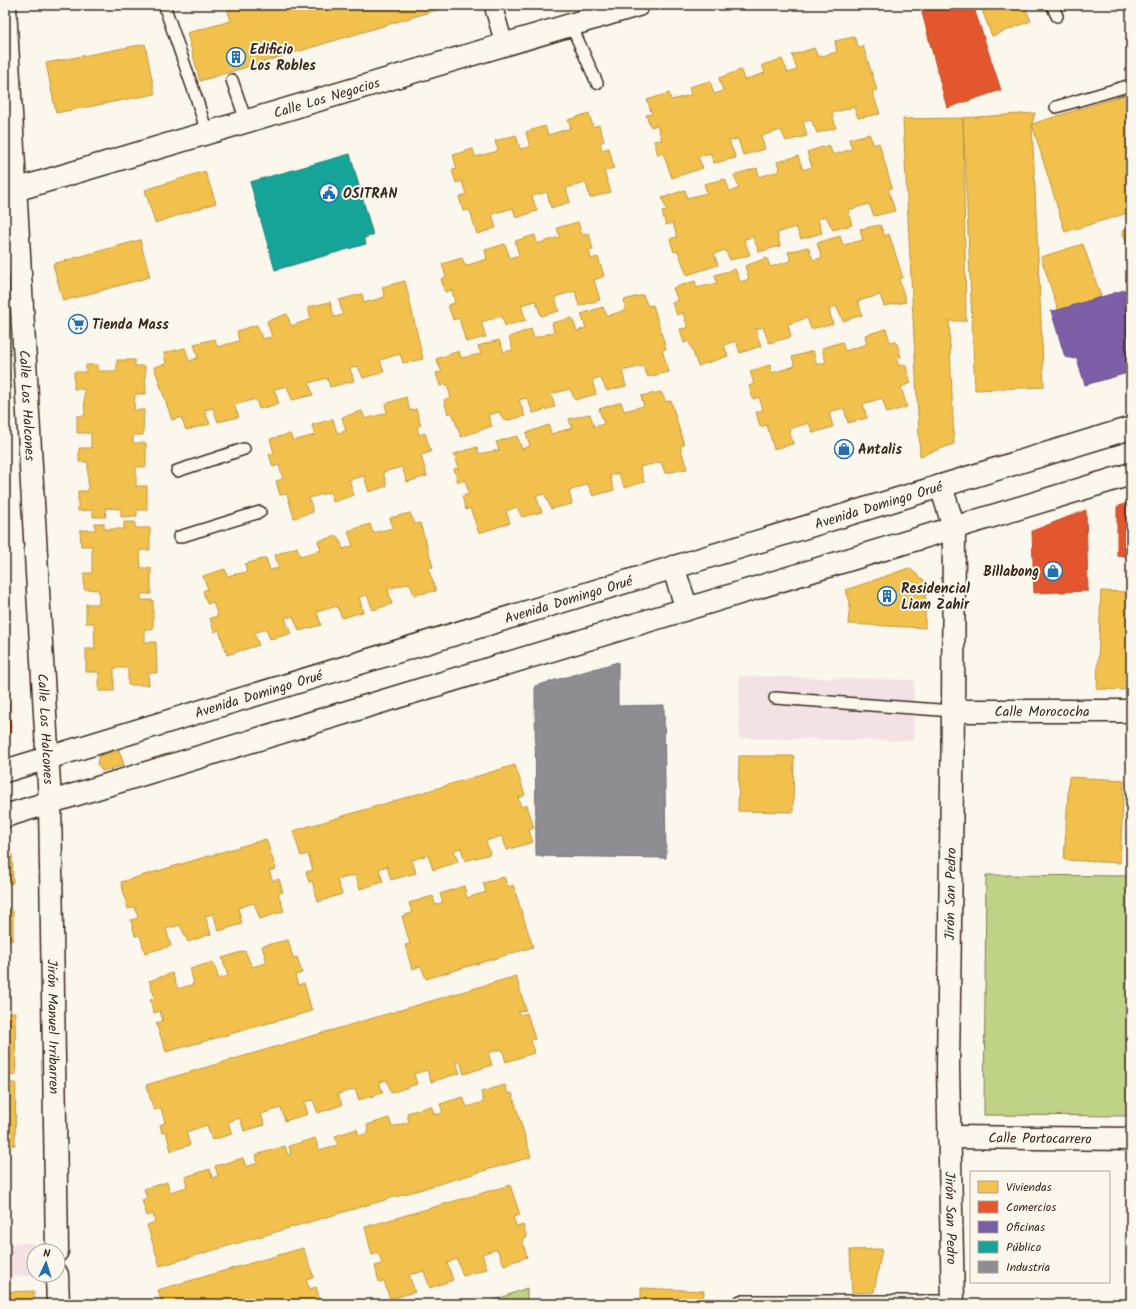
<svg xmlns="http://www.w3.org/2000/svg" width="1136" height="1309" viewBox="0 0 1136 1309" font-family="Kalam,sans-serif">
<style>
.built{fill:#f2e2e4}
.green{fill:#c0d286;stroke:#7e7e52}
.homes{fill:#f2c14e;stroke:#bb9440}
.shops{fill:#e4572e;stroke:#b14a29}
.offices{fill:#7b5ea7;stroke:#684e7e}
.public{fill:#17a398;stroke:#227f73}
.industry{fill:#8d8d92;stroke:#746f6f}
.lines{fill:none;stroke-linecap:round;stroke-linejoin:round}
.service-casing{stroke:#3b2a1e;stroke-width:14}
.pedestrian-casing{stroke:#3b2a1e;stroke-width:20}
.minor-casing{stroke:#3b2a1e;stroke-width:25}
.secondary-casing{stroke:#3b2a1e;stroke-width:25}
.service{stroke:#fbf7ec;stroke-width:11}
.pedestrian{stroke:#fbf7ec;stroke-width:17}
.minor{stroke:#fbf7ec;stroke-width:22}
.secondary{stroke:#fbf7ec;stroke-width:22}
.labels{text-anchor:middle;stroke-width:4;stroke-linejoin:round;paint-order:stroke}
.poi-label{font-size:14px;font-weight:bold;fill:#3b2a1e;stroke:#fbf7ec;text-anchor:start}
.street-label{font-size:14px;fill:#3b2a1e;stroke:#fbf7ec}
</style>
<rect width="100%" height="100%" fill="#fbf7ec"/>
<filter id="ink" filterUnits="userSpaceOnUse"><feTurbulence type="fractalNoise" baseFrequency=".025" numOctaves="2"/><feDisplacementMap in="SourceGraphic" scale="8" xChannelSelector="R" yChannelSelector="G"/><feConvolveMatrix kernelMatrix="1 2 1 2 8 2 1 2 1" color-interpolation-filters="sRGB"/></filter>
<g filter="url(#ink)">
<path class="built" d="M739 676 914 680 913 741 739 738Z
M33 1243 34 1276H5V1244Z"/>
<path class="green" d="M986 875 1131 876V1116L984 1115Z
M527 1288V1304H484Z"/>
<path class="homes" d="M226 5H275L276 8 286 5H453L200 81 187 33 231 21Z
M980 5H1024L1031 21 992 36Z
M854 37 859 48 863 46 877 90 872 91 880 114 858 118 854 107 832 113 836 128 817 133 811 119 803 121 807 136 786 141 781 130 761 136 765 149 743 155 738 139 729 141 736 158 714 163 710 153 698 157 703 168 672 178 663 153 658 155 654 141 662 140 657 125 651 127 646 115 652 114 647 100 669 93 671 100 691 95 689 87 710 81 714 94 723 91 719 78 741 70 744 80 765 73 762 65 782 59 788 73 797 70 792 55 814 48 818 57 837 52 835 41Z
M145 44 155 94 56 113 46 63Z
M1131 93V212L1065 232 1032 124Z
M589 113 593 127 599 125 604 141 600 143 602 150 609 148 614 168 604 171 611 192 590 198 586 183 566 188 570 202 551 208 547 192 532 196 537 211 516 218 513 208 492 214 496 228 477 234 470 210 463 211 459 197 466 194 462 181 456 183 452 170 457 169 453 155 473 149 475 157 498 151 495 141 516 135 520 149 530 147 526 132 545 126 548 135 571 128 568 120Z
M1035 113 1032 124 1044 387 975 390 963 118Z
M963 118 966 321H949L954 444 920 456 903 119Z
M869 134 874 145 879 143 892 188 888 189 895 211 874 216 869 204 848 210 852 225 833 230 826 216 818 219 822 233 801 239 796 227 777 233 780 246 759 252 753 237 744 239 750 255 730 260 725 250 714 254 718 265 687 275 678 251 674 252 670 239 677 237 673 223 666 225 662 212 667 211 662 198 685 190 687 198 707 193 704 184 725 179 730 192 739 188 734 175 757 168 759 177 780 171 777 162 798 156 803 170 812 167 807 152 829 145 833 155 852 149 849 139Z
M205 171 216 203 155 223 145 190Z
M578 222 582 235 589 233 593 250 589 251 591 259 598 257 604 276 594 280 600 300 579 306 575 291 555 297 559 311 541 316 536 301 521 305 526 320 505 326 502 316 481 322 486 337 466 342 459 318 453 320 448 305 455 303 452 290 445 292 441 279 446 277 442 264 462 258 465 266 487 259 485 250 505 244 510 258 519 255 515 241 535 235 537 244 560 237 557 228Z
M880 225 885 236 889 234 903 278 899 279 906 302 884 306 880 295 858 301 862 315 843 321 836 306 829 309 833 324 811 329 807 318 788 324 791 337 769 343 763 327 755 329 761 346 740 353 736 341 724 345 728 356 698 366 689 341 684 343 680 329 688 328 683 313 677 315 672 303 678 301 673 288 695 281 697 288 717 283 715 275 735 269 740 282 749 279 745 266 767 258 770 267 791 261 788 252 808 247 813 260 822 258 817 243 840 236 843 245 863 240 860 229Z
M1131 227V255L1122 231Z
M140 240 150 277 63 301 53 264Z
M1083 244 1101 297 1058 310 1041 257Z
M405 281 423 359 403 363 400 354 380 360 384 372 363 378 358 366 350 368 354 381 330 387 327 378 309 383 313 395 292 400 287 386 274 389 279 404 259 409 256 399 234 405 239 417 218 422 213 408 204 410 210 424 186 430 181 417 172 420 154 367 166 364 164 353 185 348 189 361 198 358 194 344 215 339 217 347 239 341 237 331 257 325 262 339 272 337 267 321 287 314 291 326 311 319 308 307 330 302 334 317 343 315 339 300 362 294 364 303 385 297 382 287Z
M643 295 648 306 653 305 666 349 662 350 669 372 648 377 643 366 622 371 626 386 607 391 600 377 592 380 596 394 575 400 570 389 551 394 555 407 533 413 527 398 519 400 525 416 504 421 499 412 488 415 492 426 461 437 452 412 448 414 444 400 451 398 447 384 440 386 436 373 442 372 436 359 459 351 461 358 481 354 478 346 499 340 504 352 513 350 509 337 531 329 534 338 554 332 552 323 572 318 577 331 586 328 581 314 603 307 607 316 626 310 624 300Z
M886 329 890 342 896 341 901 357 896 358 899 366 905 364 911 383 901 387 907 407 887 413 882 398 863 404 867 418 848 423 844 408 829 412 833 427 813 433 809 423 789 429 793 444 774 449 767 425 760 427 756 412 763 410 759 397 753 399 749 386 754 384 750 371 770 365 772 373 795 366 792 357 813 351 817 365 826 362 822 348 842 342 845 351 867 344 865 335Z
M117 360H135V366H145L146 394H135L134 410H144L143 435H133V443H146V467H136V486H147V510H137V516L121 517V509L105 508 106 517H93V510L78 511V491H88V462H79V448H91V433H77V416H85L84 389H74V372H86V365H98V371H117Z
M661 392 666 402 671 401 684 445 680 446 687 469 665 473 661 462 640 467 644 482 625 488 618 473 610 476 614 490 593 496 588 484 569 491 572 504 551 509 545 494 536 496 542 512 522 517 517 507 506 511 510 523 479 533 470 508 466 510 462 496 469 494 465 480 458 482 454 469 459 468 454 454 477 447 479 454 499 450 496 442 517 436 522 449 530 446 526 433 549 425 551 434 572 428 569 419 590 414 594 427 604 424 599 409 621 402 624 411 644 406 641 396Z
M406 397 410 411 416 409 421 425 417 427 419 435 425 433 431 452 421 455 427 476 407 482 402 467 383 472 387 486 369 492 364 476 349 480 354 495 333 502 330 492 309 498 313 512 294 518 287 494 280 495 276 481 283 479 279 465 273 467 269 454 274 453 270 439 290 434 293 441 315 435 312 425 333 419 337 433 346 431 342 417 362 411 365 419 387 413 385 404Z
M410 513 415 524 420 523 433 567 428 568 436 591 414 595 410 583 388 589 392 604 373 610 367 595 359 597 363 612 342 618 337 606 317 612 321 625 299 631 293 616 285 618 291 634 270 639 266 629 254 633 259 645 227 655 219 630 214 632 210 618 218 616 213 602 207 604 203 591 208 589 203 576 225 569 227 576 247 572 245 564 266 558 270 570 279 568 275 555 297 547 300 556 321 550 318 541 338 536 343 549 353 546 348 531 370 524 373 533 393 528 390 518Z
M124 522H135V528H150V550H140L141 568H151V594H141V600H153V629H145V642H156L157 673H148L149 685H128V668H114V691H99V672H86V649H95L94 623H86V604H99V590L84 589V573H92V546H81L80 530H95V523H104V529H124Z
M909 568 926 582 925 628 848 624 850 602 846 590Z
M1101 591 1131 592V690L1097 689Z
M5 659H7L9 701 5 702Z
M119 750 124 765 103 771 101 770 97 764 99 756Z
M739 756H794L793 812 738 811Z
M515 765 525 795 518 798 521 807 527 805 534 828 529 830 533 842 507 850 502 836 486 841 490 854 465 861 461 848 454 850 458 862 433 870 428 855 412 860 416 873 391 880 387 866 379 869 383 882 360 889 355 875 337 880 342 894 318 902 312 881 309 882 306 872 313 870 308 854 301 856 293 831Z
M1069 777 1124 780 1120 863 1064 860Z
M266 839 276 869 269 871 273 881 279 879 283 892 278 893 284 911 260 919 254 903 238 908 242 924 219 931 213 914 205 916 211 934 188 942 180 925 166 929 171 946 145 953 140 935 135 936 131 920 138 918 135 907 128 909 121 882Z
M12 854 13 883H5V855Z
M504 877 508 887 513 885 533 947 426 979 421 966 412 969 405 945 410 944 402 916 412 913 409 903 433 896 435 905 443 902 440 894 464 886 467 898 486 892 483 883Z
M5 911H13V940H5Z
M288 940 293 958 297 957 302 973 295 975 298 985 304 983 312 1011 166 1052 156 1023 163 1021 160 1011 154 1013 150 1000 155 998 149 981 172 973 178 989 194 984 190 969 213 962 219 979 228 976 222 958 245 951 252 967 267 963 262 946Z
M516 976 526 1010 518 1012 520 1015 527 1013 535 1039 531 1040 534 1053 506 1062 502 1049 488 1053 492 1065 464 1074 460 1061 456 1062 460 1073 431 1082 427 1070 414 1074 417 1084 391 1093 387 1080 379 1082 383 1093 359 1100 355 1089 338 1094 342 1105 318 1113 313 1100 304 1102 308 1114 285 1121 281 1108 261 1114 265 1125 244 1131 240 1118 228 1122 232 1134 212 1140 207 1125 186 1132 190 1145 171 1151 166 1132 162 1133 160 1125 165 1123 161 1108 154 1110 146 1085Z
M15 1012 16 1075 5 1076V1013Z
M5 1083H16L15 1145H5Z
M505 1085 508 1094 512 1093 531 1157 160 1266 147 1225 155 1222 153 1214 147 1216 142 1200 147 1198 144 1189 167 1182 170 1192 187 1187 185 1177 210 1169 212 1178 218 1176 215 1166 243 1158 246 1167 258 1163 256 1155 285 1146 288 1155 291 1154 289 1146 315 1138 319 1150 338 1145 335 1136 357 1129 359 1136 369 1133 367 1125 389 1118 392 1127 409 1122 407 1113 431 1106 435 1115 443 1113 440 1104 463 1097 467 1107 484 1102 481 1092Z
M510 1185 520 1215 513 1217 517 1227 523 1225 527 1238 522 1239 527 1257 504 1265 497 1249 482 1254 487 1269 463 1276 457 1259 447 1263 453 1280 430 1288 424 1271 409 1275 415 1292 390 1299 384 1281 379 1282 375 1266 382 1264 379 1254 372 1255 365 1227Z
M303 1248 314 1277 306 1280 310 1289 316 1287 320 1300 315 1302 316 1304H162L158 1290Z
M882 1249 874 1292 852 1293 850 1250Z
M641 1288 704 1291 703 1304H641Z
M34 1291V1304H5V1292Z"/>
<path class="shops" d="M920 5H973L1001 90 947 108Z
M1131 501V556H1117V507Z
M1086 510 1088 591 1034 593 1032 531Z
M9 701 11 734 5 736V702Z"/>
<path class="offices" d="M1131 288V372L1085 385 1077 359 1065 357 1051 311 1058 310Z"/>
<path class="public" d="M350 154 373 235 364 238 366 244 275 270 250 182Z"/>
<path class="industry" d="M618 662V706L664 705 666 858 536 856 535 686Z"/>
<g class="lines">
<defs>
<path id="service" d="M164 5 197 100 207 133
M1052 5 1057 16
M571 25 597 83
M232 80 246 121
M1056 107 1131 85
M177 471 244 449
M179 537 260 512
M775 698 953 711
M740 1301H953"/>
<path id="pedestrian" d="M493 5 504 44"/>
<g id="minor">
<path id="s1" d="M5 8 50 802 57 1251"/>
<path id="s2" d="M15 190 638 5"/>
<path id="s3" d="M941 486 954 528 953 711 948 1066 953 1304"/>
<path id="s4" d="M953 711H1131"/>
<path id="s5" d="M949 1137 1131 1139"/>
<path d="M57 1275 58 1304"/>
</g>
<g id="secondary">
<path d="M673 567 687 609"/>
<path id="s6" d="M5 771 1131 428"/>
<path d="M5 816 1131 474"/>
</g>
</defs>
<use href="#service" class="service-casing"/>
<use href="#pedestrian" class="pedestrian-casing"/>
<use href="#minor" class="minor-casing"/>
<use href="#secondary" class="secondary-casing"/>
<use href="#service" class="service"/>
<use href="#pedestrian" class="pedestrian"/>
<use href="#minor" class="minor"/>
<use href="#secondary" class="secondary"/>
</g>
</g>
<defs>
<symbol id="building-ring" viewBox="-11 -11 22 22"><circle r="9.5" fill="#fbf7ec" stroke="#1f6fb2" stroke-width="1.5"/><path d="M-4-6H4V6H1V3H-1V6H-4ZM-2.5-4.3h1.7v1.8h-1.7ZM.8-4.3h1.7v1.8H.8ZM-2.5-1h1.7V.8h-1.7ZM.8-1h1.7V.8H.8Z" fill="#1f6fb2"/></symbol>
<symbol id="civic-ring" viewBox="-11 -11 22 22"><circle r="9.5" fill="#fbf7ec" stroke="#1f6fb2" stroke-width="1.5"/><path d="M-.6-6.5H3V-4.5H.6V-3L4-1V1h2V6H-6V1h2V-1L-.6-3ZM-1.2 2.5V6h2.4V2.5Z" fill="#1f6fb2"/></symbol>
<symbol id="supermarket-ring" viewBox="-11 -11 22 22"><circle r="9.5" fill="#fbf7ec" stroke="#1f6fb2" stroke-width="1.5"/><path d="M-6-5.5h2.5l.6 2H6L4.5 2H-2.5L-4.4-4H-6ZM-1.5 3.2a1.3 1.3 0 1 0 .1 0ZM3 3.2a1.3 1.3 0 1 0 .1 0Z" fill="#1f6fb2"/></symbol>
<symbol id="shop-ring" viewBox="-11 -11 22 22"><circle r="9.5" fill="#fbf7ec" stroke="#1f6fb2" stroke-width="1.5"/><path d="M-5-2.5h2.3a2.7 3.5 0 0 1 5.4 0H5L5.5 6h-11ZM-1.5-2.5h3a1.5 2.3 0 0 0-3 0Z" fill="#1f6fb2"/></symbol>
</defs>
<g fill-rule="evenodd">
<use href="#building-ring" x="225" y="46" width="22" height="22"/>
<use href="#civic-ring" x="318" y="182" width="22" height="22"/>
<use href="#supermarket-ring" x="67" y="313" width="22" height="22"/>
<use href="#shop-ring" x="833" y="438" width="22" height="22"/>
<use href="#shop-ring" x="1042" y="560" width="22" height="22"/>
<use href="#building-ring" x="876" y="585" width="22" height="22"/>
</g>
<g class="labels">
<g class="poi-label">
<text x="250" y="54">Edificio<tspan x="250" dy="16">Los Robles</tspan></text>
<text x="343" y="198">OSITRAN</text>
<text x="92" y="329">Tienda Mass</text>
<text x="858" y="454">Antalis</text>
<text x="1039" y="576" text-anchor="end">Billabong</text>
<text x="901" y="593">Residencial<tspan x="901" dy="16">Liam Zahir</tspan></text>
</g>
<g class="street-label">
<text dy="5" stroke="none"><textPath href="#s2" startOffset="325">Calle Los Negocios</textPath></text>
<text dy="5" stroke="none"><textPath href="#s1" startOffset="398">Calle Los Halcones</textPath></text>
<text dy="5" stroke="none"><textPath href="#s6" startOffset="913">Avenida Domingo Orué</textPath></text>
<text dy="5" stroke="none"><textPath href="#s6" startOffset="589">Avenida Domingo Orué</textPath></text>
<text dy="5" stroke="none"><textPath href="#s6" startOffset="265">Avenida Domingo Orué</textPath></text>
<text dy="5" stroke="none"><textPath href="#s4" startOffset="89">Calle Morococha</textPath></text>
<text dy="5" stroke="none"><textPath href="#s1" startOffset="722">Calle Los Halcones</textPath></text>
<text transform="translate(950 894) rotate(-89)" y="5">Jirón San Pedro</text>
<text dy="5" stroke="none"><textPath href="#s1" startOffset="1020">Jirón Manuel Irribarren</textPath></text>
<text dy="5" stroke="none"><textPath href="#s5" startOffset="91">Calle Portocarrero</textPath></text>
<text dy="5" stroke="none"><textPath href="#s3" startOffset="734">Jirón San Pedro</textPath></text>
</g>
</g>
<rect width="1136" height="1309" fill="none" stroke="#fbf7ec" stroke-width="20"/>
<rect x="10" y="10" width="1116" height="1289" fill="none" stroke="#3b2a1e" stroke-width="1.5" filter="url(#ink)"/>
<rect x="970" y="1171" width="140" height="112" fill="#fbf7ec" stroke="#aea59a"/>
<rect x="978" y="1181" width="20" height="12" fill="#f2c14e" stroke="#aea59a"/>
<text x="1006" y="1191" font-size="12" fill="#3b2a1e">Viviendas</text>
<rect x="978" y="1201" width="20" height="12" fill="#e4572e" stroke="#aea59a"/>
<text x="1006" y="1211" font-size="12" fill="#3b2a1e">Comercios</text>
<rect x="978" y="1221" width="20" height="12" fill="#7b5ea7" stroke="#aea59a"/>
<text x="1006" y="1231" font-size="12" fill="#3b2a1e">Oficinas</text>
<rect x="978" y="1241" width="20" height="12" fill="#17a398" stroke="#aea59a"/>
<text x="1006" y="1251" font-size="12" fill="#3b2a1e">Público</text>
<rect x="978" y="1261" width="20" height="12" fill="#8d8d92" stroke="#aea59a"/>
<text x="1006" y="1271" font-size="12" fill="#3b2a1e">Industria</text>
<g transform="translate(46 1263) rotate(4)"><circle r="19" fill="#fbf7ec" stroke="#aea59a"/>
<path d="M0-3L7 15L0 10L-7 15Z" fill="#1f6fb2"/>
<text y="-6" font-size="11" font-weight="bold" text-anchor="middle" fill="#3b2a1e">N</text>
</g>
</svg>
